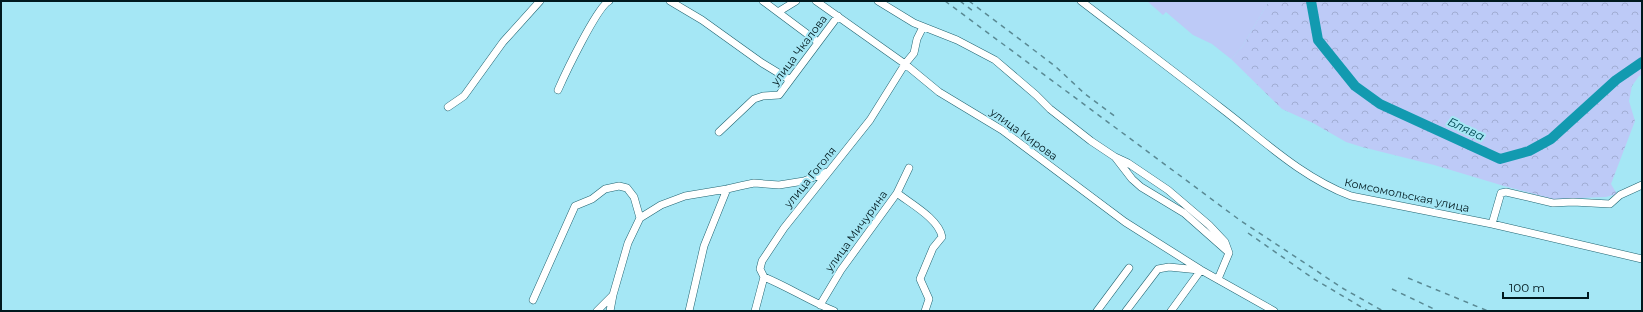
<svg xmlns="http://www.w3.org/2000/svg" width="1643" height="312" viewBox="0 0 1643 312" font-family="Montserrat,sans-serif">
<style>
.park{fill:url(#park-crowns)}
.pitch{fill:#bdcaf7}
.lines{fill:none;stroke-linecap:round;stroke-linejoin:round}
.river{stroke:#129ab0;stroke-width:10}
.minor-casing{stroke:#216471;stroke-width:8}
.minor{stroke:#fff;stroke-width:7}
.rail{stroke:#5a8a94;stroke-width:1.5;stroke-dasharray:5 5;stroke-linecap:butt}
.labels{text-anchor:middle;stroke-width:4;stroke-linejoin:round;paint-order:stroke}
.street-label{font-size:11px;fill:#00191e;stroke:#a5e7f5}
.water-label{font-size:12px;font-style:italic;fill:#004854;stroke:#a5e7f5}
</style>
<defs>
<pattern id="park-crowns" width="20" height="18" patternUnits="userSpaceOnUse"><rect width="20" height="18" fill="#bdcaf7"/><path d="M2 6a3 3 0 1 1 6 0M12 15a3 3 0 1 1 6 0" fill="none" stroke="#a1add3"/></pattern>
</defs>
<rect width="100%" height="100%" fill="#a5e7f5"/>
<path class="park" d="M1269 1H1642V75L1639 76 1632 86 1629 101 1635 121 1611 184 1617 194 1606 197 1553 199 1504 186 1434 165 1362 147 1346 142 1313 123 1282 109 1231 59 1242 47Z"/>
<path class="pitch" d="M1147 1H1269L1242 47 1231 59 1212 44 1193 35 1166 12 1163 15Z"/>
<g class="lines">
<path class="river" d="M1311 1 1318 40 1355 86 1380 104 1500 159 1529 151 1551 139 1616 80 1642 62"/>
<defs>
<path id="minor" d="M670 1 702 20 762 63 790 80
M763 1 818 42
M816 1 905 64 939 92 1002 130 1125 222 1201 270 1274 311
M878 1 914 23 957 40 995 60 1036 95 1050 109 1091 141 1115 157 1128 163 1168 190 1209 225 1225 242 1229 253 1218 279
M1081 1C1128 37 1175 72 1221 108 1263 140 1301 177 1351 196L1492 224 1642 259
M778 12 796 1
M558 90C565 74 597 7 609 1
M448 107 464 96 503 42 540 1
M719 132 754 99 763 96 779 95 838 16
M1115 157 1132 179 1141 187 1184 213 1227 251
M897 193C911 204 939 219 942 237L933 248 920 279 929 299 925 311
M1492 224 1501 193 1506 192 1553 203 1573 202 1610 204 1620 195 1642 185
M764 277C788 287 810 301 834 311
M533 300 575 206 592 199 605 189 619 186 627 188 634 197 640 218
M820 305 841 270 897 193 909 168
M597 311 613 295 628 243 640 218 661 205 685 196 727 189 740 186 754 183 779 185 804 181 827 172
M610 311 613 295
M689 311 704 246 727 189
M755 311 764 277 760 269 762 261 784 228 870 120 905 64 914 53 917 39 923 27
M1097 311 1129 268
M1126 311 1158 269 1169 267 1199 270
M1171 311 1201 270"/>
</defs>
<use href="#minor" class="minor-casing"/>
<use href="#minor" class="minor"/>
<path class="rail" d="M945 1 1241 221 1344 289 1383 311
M960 1 973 11
M969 1 1055 66 1085 94 1116 117
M1248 233 1314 279 1368 311
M1408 278 1488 311
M1392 289 1438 311"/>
</g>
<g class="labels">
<g class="street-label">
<text transform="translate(799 50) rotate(-53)" y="4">улица Чкалова</text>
<text transform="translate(1024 134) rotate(36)" y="4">улица Кирова</text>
<text transform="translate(810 177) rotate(-51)" y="4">улица Гоголя</text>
<text transform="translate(1407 195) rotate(12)" y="4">Комсомольская улица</text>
<text transform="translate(856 231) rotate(-54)" y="4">улица Мичурина</text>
</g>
<g class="water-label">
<text transform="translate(1466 129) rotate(25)" y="4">Блява</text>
</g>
</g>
<rect width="1643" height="312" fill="none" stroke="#00191e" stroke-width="4"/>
<path d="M1503 292v6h85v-6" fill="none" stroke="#00191e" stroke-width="2"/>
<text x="1509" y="292" font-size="12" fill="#00191e" stroke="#a5e7f5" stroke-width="3" paint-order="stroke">100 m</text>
</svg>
